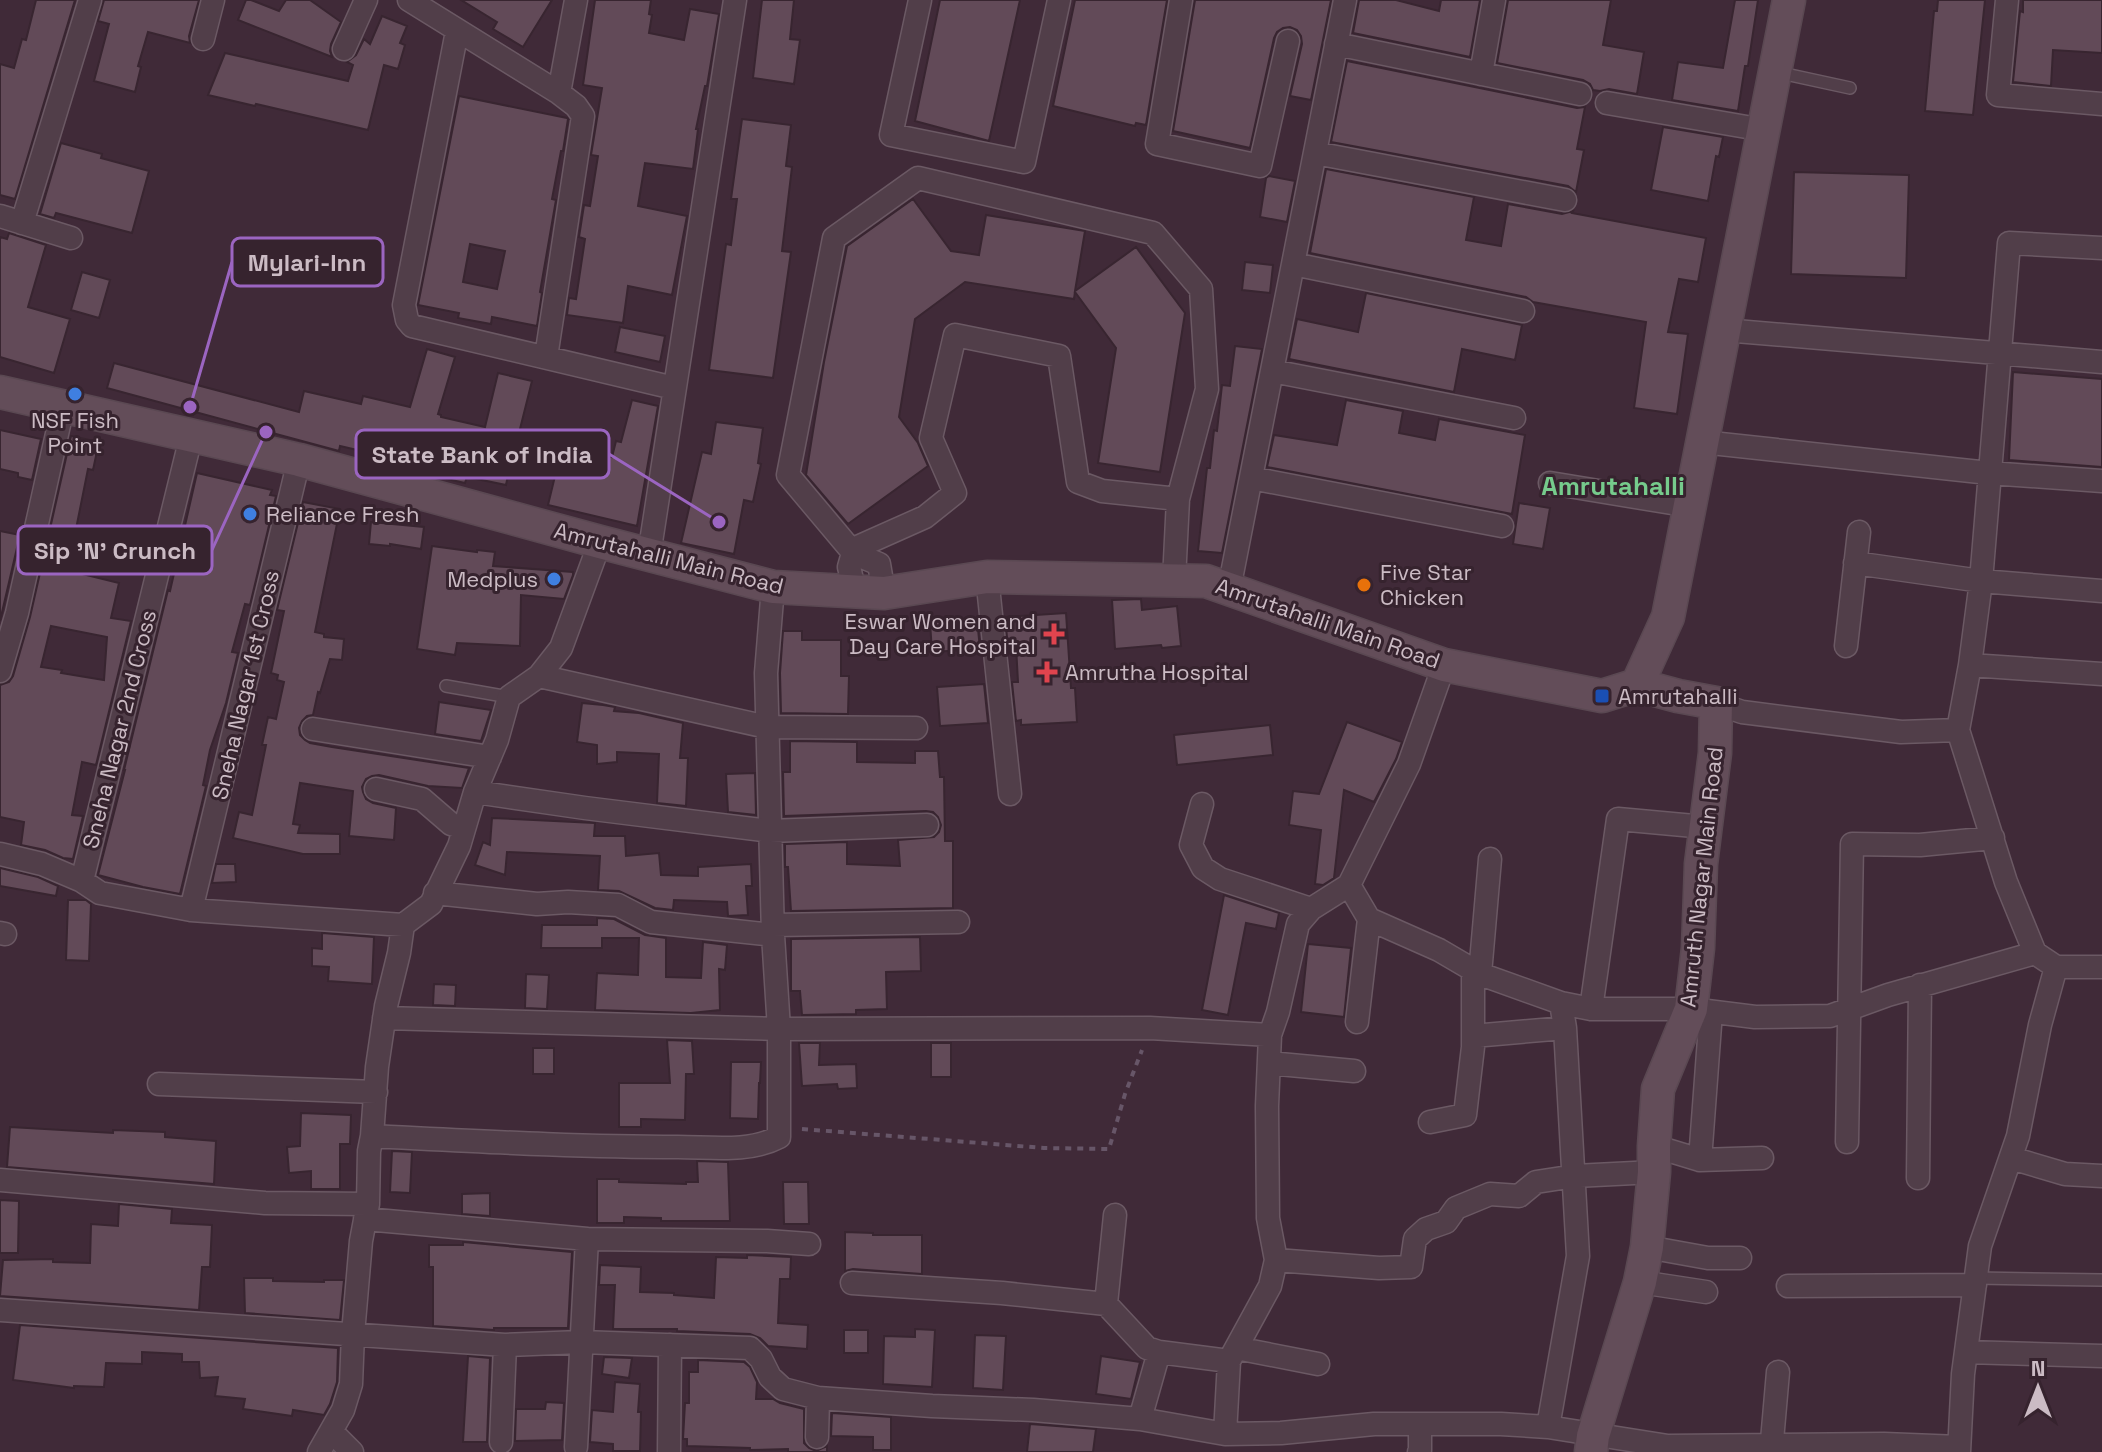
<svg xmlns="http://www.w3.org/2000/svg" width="2102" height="1452" viewBox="0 0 2102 1452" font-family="'Space Grotesk',sans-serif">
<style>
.building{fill:#624a58;stroke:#382530;stroke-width:2;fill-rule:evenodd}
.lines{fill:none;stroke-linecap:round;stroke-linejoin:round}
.lane-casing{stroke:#6b5964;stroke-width:14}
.street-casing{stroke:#6b5964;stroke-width:25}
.secondary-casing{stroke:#5a4852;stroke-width:35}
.path{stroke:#675668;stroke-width:4;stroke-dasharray:6 6;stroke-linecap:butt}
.lane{stroke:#513e49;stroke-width:11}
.street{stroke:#513e49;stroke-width:22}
.secondary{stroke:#634d59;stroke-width:32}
.shop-dot{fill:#3f7fe0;stroke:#36232e;stroke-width:3}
.food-dot{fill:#e8710a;stroke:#36232e;stroke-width:3}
.health-dot{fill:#e0444e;stroke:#36232e;stroke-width:3}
.transit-dot{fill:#1a4fb4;stroke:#36232e;stroke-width:3}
.labels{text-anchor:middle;stroke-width:6;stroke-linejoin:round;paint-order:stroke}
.poi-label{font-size:22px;fill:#cbbbc4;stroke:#36232e;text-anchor:start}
.street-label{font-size:22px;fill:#cbbbc4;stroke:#36232e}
.quarter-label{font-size:26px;font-weight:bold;fill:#76cb8c;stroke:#36232e}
.leader{fill:none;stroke:#9b65c1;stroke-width:3}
.callout-dot{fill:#9b65c1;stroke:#36232e;stroke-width:3}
.callout{fill:#36232e;stroke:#9b65c1;stroke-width:3}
.callout-label{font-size:24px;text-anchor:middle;font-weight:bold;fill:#cbbbc4}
</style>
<rect width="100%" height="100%" fill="#402a38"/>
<path class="building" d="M36 0H75L15 199 0 195V64L14 68 22 39 26 40Z
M104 0H199L189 36 190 43 148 32 138 66 141 67 135 92 94 81 109 24 98 21Z
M246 0H251L279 11 286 0H310L341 22 331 44 330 51 332 57 238 20Z
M461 0H552L523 47 493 29 497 22Z
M595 0H651L649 14 652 15 649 33 684 40 690 9 719 14 707 86H705L696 129H698L693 169 645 163 638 206 687 216 672 295 628 286 623 323 567 315 569 298 576 299 585 239 579 237 584 205 590 206 598 156 591 155 602 88 583 85Z
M762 0H794L790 39 800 40 794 84 753 78Z
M940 0H1020L989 141 915 121Z
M1075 0H1167L1146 125 1136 123 1135 126 1053 106Z
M1195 0H1331L1311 100 1290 96 1302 44 1301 36 1297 30 1290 27 1283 28 1277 32 1274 38 1250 148 1173 131Z
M1359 0H1396L1439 11 1441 0H1480L1470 57 1353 33Z
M1508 0H1611L1603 45 1644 52 1637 94 1609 89 1600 91 1593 90 1590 84 1583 80 1497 63Z
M1735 0H1758L1748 66H1745L1738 111 1672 100 1678 62 1723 68Z
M1938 0H1985L1973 115 1925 111 1934 11H1937Z
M2023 0H2102V53L2053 50 2051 86 2013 82 2020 11 2023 12Z
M382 16 407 26 400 43 405 45 398 69 384 65 368 130 256 104 255 106 208 95 225 53 348 81 353 65 347 62 356 55 364 39 370 44Z
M1347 61 1577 108 1585 107 1577 149 1584 150 1576 192 1568 186 1331 142Z
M459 96 567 118 568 119 563 151H561L552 199 556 200 540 292 542 293 537 326 492 317 491 324 458 318 459 313 418 305ZM470 244 505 251 497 289 463 282Z
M742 119 791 125 786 166 792 167 782 251 791 252 773 378 709 370 726 244 731 245 737 199H731Z
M1663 127 1723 137 1719 157 1716 156 1708 201 1651 190Z
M61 143 102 154 101 158 149 171 132 233 56 213 54 218 40 214Z
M1326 169 1474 197 1466 240 1501 246 1508 204 1562 214 1573 211 1572 213 1706 238 1698 282 1679 279 1668 332 1688 334 1677 414 1634 408 1646 322 1533 302 1526 297 1310 253Z
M1794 172 1909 175 1906 278 1791 274Z
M1269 176 1295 181 1287 222 1260 217 1266 178Z
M913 199 951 251 979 255 986 215 1085 231 1075 291 1136 247 1185 313 1160 472 1098 463 1116 348 1075 292 1074 299 965 282 915 319 899 417 918 443 928 466 848 524 806 475 824 362 847 246Z
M9 233 46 245 28 307 70 319 54 373 0 357V237L7 239Z
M1245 262 1273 265 1270 293 1242 290Z
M82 272 110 280 99 318 71 310Z
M1366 293 1522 325 1515 360 1462 349 1454 392 1289 359 1297 319 1358 332Z
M620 327 665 336 660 362 615 352Z
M1235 346 1262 349 1222 553 1198 551 1207 468H1210L1214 430 1217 431 1222 385 1230 386Z
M427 349 455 357 438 414 441 415V417L485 427 498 373 532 381 518 437 612 457 616 441 621 442 632 400 658 406 637 526 548 505 555 476 510 466 506 485 467 477 465 483 429 475 430 467 340 446 339 451 107 388 114 363 299 412 304 391 361 404 363 396 410 407Z
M2013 372 2102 379V467L2009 460Z
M1346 400 1403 411 1399 433 1435 440 1439 419 1525 435 1512 514 1267 467 1274 435 1337 445Z
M716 422 763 428 758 463 761 464 753 502 744 500 734 554 681 543 702 452 711 454Z
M0 430 41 439 32 480 18 477V473L0 469Z
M71 436 99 442 93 470 88 469 76 529H72L62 569 119 583 111 618 131 621 96 765 82 762 72 815 83 816 73 859 63 858 45 850 21 845 24 822 0 817V685L9 682 13 676 30 617ZM51 626 107 637 104 680 61 673 62 670 41 667Z
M197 473 272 490 270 495 276 496 250 605 245 604 232 652 238 653 226 703 210 750 203 785 206 786 180 894 143 887 98 875 125 770H124L168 590 170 591Z
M303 502 340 509 315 632 324 634V637L344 639 342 660 330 659 320 693 318 692 313 715 307 716 302 721 299 728 300 735 305 740 310 743 332 747 469 768 462 788 428 786 379 775 372 776 366 779 362 787 363 792 366 799 373 803 396 808 394 840 349 836 353 791 300 783 293 824 300 825 298 833 340 834V854H303L233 838 239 812 252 815 266 745H262L268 717 276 719 284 682 277 680 278 675 271 673 284 611 277 610Z
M1519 503 1550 508 1543 549 1513 544Z
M371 522 424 527 421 549 390 544V546L369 544Z
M0 531 20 535 0 621Z
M432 546 477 552V550L495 552 493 566 573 572V575L564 599 521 595 520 646 457 643 455 655 417 649Z
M1141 599 1142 610 1177 606 1181 646 1162 648 1161 645 1115 649 1112 600Z
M1066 613 1071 688H1075L1077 722 1021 725V720L1016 721 1012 682H1018L1016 646 1008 647 1005 617Z
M977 619 980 649 932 652 930 622Z
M783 631H802V640H841V676H849L848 714 781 713 780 673Z
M984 684 988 723 940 726 937 687Z
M439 702 491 710 481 741 435 734Z
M582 703 603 705 615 707 614 711 639 713 683 723 680 758H688L686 806 657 803 659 754 617 752V762L597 764V745L577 742Z
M1347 722 1402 742 1396 759 1374 802 1344 790 1334 878 1323 885 1315 884 1321 830 1289 825 1293 791 1319 794Z
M1270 725 1273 755 1177 765 1174 735Z
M790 741 857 742V762L915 763V751H938L940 777H944L945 841H953V908L791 911 788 867H785V844L847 842V864L900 866 898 840 934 837 939 832 941 825 938 817 933 812 926 811 784 816 783 772H790Z
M755 773 756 815 728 812 726 774Z
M492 818 595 823 594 836H625L626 856 659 853 661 875 698 876V867L751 864 752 886H746L748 915 728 916 727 902 674 900 673 910 655 908 619 891 598 890 600 856 507 852 505 875 475 865 483 842 490 845Z
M216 864H235L236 882 212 883Z
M0 868 38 877 58 886 56 896 0 886Z
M1224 895 1279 913 1276 929 1246 923 1228 1015 1202 1010Z
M68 900H86L91 904 89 961 66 960Z
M597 918 614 919 645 935 666 938V977L701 978 703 942 727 945 725 970 719 969 720 1010 691 1013 595 1010 597 973 638 975 639 938H602V948H541L542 925H597Z
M322 933 374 937 372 984 328 981 329 967 312 966V948L322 949Z
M920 937 921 971 886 972 887 1009 856 1010V1014L802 1015 800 991H791V939Z
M1308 944 1351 948 1344 1017 1301 1012Z
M526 974 549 975 547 1009 525 1008Z
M434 984 456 985 455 1006 433 1005Z
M667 1040 692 1041 694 1074H686L685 1120 641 1119V1127H619V1083H670Z
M799 1043H820L819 1065 856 1064 857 1088 838 1089 837 1084 802 1086Z
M931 1043H951V1077H931Z
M533 1048H554V1074H533Z
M731 1062H761L760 1083H759L758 1119 730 1118Z
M301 1113 351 1115 350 1144H340V1189H311V1171L289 1173 287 1147 300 1146Z
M10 1127 113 1133V1130L165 1132V1137L216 1141 214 1184 7 1167Z
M392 1151 412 1152 410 1193 390 1192Z
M697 1161 728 1162 730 1221H661V1218L624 1217V1223H597V1179H619V1182L686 1184V1182H698Z
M783 1182H808L809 1224H784Z
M490 1193V1216L462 1214V1194Z
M0 1200 19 1201 18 1253H0Z
M119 1204 172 1209 171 1223 212 1225 210 1267H202L199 1310 0 1296 3 1260 53 1259V1262L90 1263 91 1224 118 1226Z
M845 1232 873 1233V1235H922V1274L853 1269 845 1271Z
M463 1242 572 1252 568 1328H494V1330L433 1326V1267H429V1245H463Z
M747 1255 791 1257 790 1279H780L778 1323 808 1325 807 1349 768 1346 760 1338 750 1334 677 1331V1329H613L615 1285H599L600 1265 641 1267 640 1292 674 1293V1295L714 1298 716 1257 747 1258Z
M244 1278H273V1281L324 1282V1280H344L340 1320 245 1313Z
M20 1325 338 1348 337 1382 330 1404 324 1415 293 1410 292 1416 243 1409 245 1399 215 1396 218 1377 200 1378 199 1362H182V1354L142 1352V1364L106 1363 104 1387 74 1386V1388L13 1380Z
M915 1329 935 1330 932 1387 883 1384 884 1336 915 1337Z
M844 1330H868V1353H844Z
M975 1335 1006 1336 1003 1390 973 1388Z
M468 1356 490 1358 487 1442H463Z
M1101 1356 1140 1362 1131 1399 1096 1394Z
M604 1357 632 1358 629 1378 602 1374Z
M698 1360 744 1362 750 1367 757 1382 756 1399H773L780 1403 804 1409V1443L809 1448 816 1451 827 1446V1452H788V1449L750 1450V1448L687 1446V1439H683L685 1403H689V1372H698Z
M615 1382 640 1384 638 1412H641L640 1451H613V1444L590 1442 592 1410 613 1412Z
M546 1402 564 1403 562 1440 515 1441 516 1409H545Z
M832 1413 891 1417V1450H873V1437L831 1436Z
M1030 1424 1096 1429 1093 1452H1027Z"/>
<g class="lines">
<defs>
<path id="lane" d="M1776 72 1850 88
M446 686 509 697
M1976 1278 2102 1280"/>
<path id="street" d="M409 0 559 93 576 106 583 116 546 357
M920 0 891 135 1024 162 1059 0
M1181 0 1157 144 1260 166 1288 41
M2007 0 1998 95 2102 104
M457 31 404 305 407 320 412 326 674 388
M203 39 213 0
M1336 44 1580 94
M344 49 366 0
M1481 74 1494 0
M559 93 576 0
M1607 103 1764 130
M1315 153 1565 200
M0 216 71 238
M22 223 90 0
M2102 248 2009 243 1981 581 1970 665 2102 674
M1293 264 1523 311
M1724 330 2102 362
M1272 371 1514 418
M1702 442 1989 473 2102 481
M1251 478 1502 526
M1550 483 1690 506
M851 550 925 517 955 493 931 438 955 335 1059 356 1078 482 1102 491 1178 499
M853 553 879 564 884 593
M649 555 735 0
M1855 563 1981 581 2102 591
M987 577 1010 794
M1229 589 1345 0
M855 592 849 567 853 553 851 550 788 475 834 238 918 178 1153 233 1201 289 1207 389 1178 499 1174 580
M1846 646 1859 532
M1444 665 1409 764 1349 885 1369 919 1439 950 1480 974 1561 1003 1591 1009H1691L1755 1017 1830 1016 1888 995 2035 953
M0 671 17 613 63 407
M539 676 767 727 916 728
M1716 703 1742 712 1901 732 1958 730 2006 882 2035 953 2056 967H2102
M313 729 490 757
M1958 730 1970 665
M376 789 422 799 451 824 464 828
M475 792 585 808 770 831 927 825
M1202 804 1191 845 1203 868 1220 879 1311 909
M0 854 42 864 82 881 100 893 191 910 403 925
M82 881 191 437
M435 893 537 904 568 902 618 905 651 922 773 935
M191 910 299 460
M773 925 958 922
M0 933 5 934
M1480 974 1490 859
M1591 1009 1618 819 1705 827
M384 1018 779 1029 1150 1028 1270 1035 1278 1012 1298 924 1311 909 1349 885
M1357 1022 1369 919
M1473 1036 1565 1028
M1269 1063 1354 1071
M159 1084 376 1092
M1430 1122 1465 1115 1473 1047V970
M372 1136C474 1141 576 1147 678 1147 711 1147 749 1153 779 1137V1029L773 935 766 673 773 587
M1847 1142 1852 844 1920 845 1993 838
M1654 1146 1700 1160 1762 1158
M2011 1158 2065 1174 2102 1176
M1700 1160 1711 1012
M1918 1178 1920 985
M0 1180 265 1203 368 1204
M365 1219 587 1239
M1647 1247 1708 1258H1740
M1276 1260 1379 1268 1411 1267 1415 1239 1426 1229 1446 1222 1456 1208 1490 1194 1519 1196 1536 1182 1575 1176 1654 1172
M1640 1282 1706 1292
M852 1283 1002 1293 1106 1304 1147 1348 1159 1352 1229 1361 1270 1286 1276 1260 1268 1218 1267 1106 1270 1035
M1788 1286 1975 1285
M1106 1304 1115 1215
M0 1310 505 1345
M1236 1348 1318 1364
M1159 1352 1140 1419 1225 1434 1229 1361
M1966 1352 2102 1356
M1548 1427 1578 1256 1565 1028 1561 1003
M331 1431 352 1452
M1225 1434 1281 1433 1374 1424H1501L1548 1427 1668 1446 1884 1444V1452
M817 1437 818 1398
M501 1442 505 1345 581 1342 750 1348 761 1359 770 1377 783 1389 818 1398 932 1406 1033 1410 1140 1419
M1884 1444 1959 1447
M576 1447 587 1239 767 1241 809 1244
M319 1452 343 1410 351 1384 353 1334 361 1241 368 1204 369 1151 372 1136 377 1067 386 1006 399 953 403 925 431 904 459 846 475 792 497 740 509 697 539 676 561 648 600 542
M669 1452 670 1345
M1419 1452 1420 1450V1424
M1771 1452 1778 1372
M1959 1452 1963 1374 1980 1246 2018 1136 2040 1025 2056 967"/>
<path id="secondary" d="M0 392 299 460 600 542 773 587 884 593 987 577 1206 581 1444 665 1602 696 1637 685 1668 617 1789 0
M1591 1452 1593 1436 1640 1282 1647 1247 1654 1172V1146L1658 1089 1691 1009 1698 948 1701 864 1715 753 1716 703 1678 696 1637 685"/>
</defs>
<use href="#lane" class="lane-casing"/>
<use href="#street" class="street-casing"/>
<use href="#secondary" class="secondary-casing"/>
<path class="path" d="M802 1129 1044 1148 1109 1149 1125 1094 1142 1050"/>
<use href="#lane" class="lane"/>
<use href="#street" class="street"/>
<use href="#secondary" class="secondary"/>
</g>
<g class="shop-dot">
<circle cx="75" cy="394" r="8"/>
<circle cx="250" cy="514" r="8"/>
<circle cx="554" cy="579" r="8"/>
</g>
<circle class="food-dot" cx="1364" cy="585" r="8"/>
<g class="health-dot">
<path d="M1050 622h8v8h8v8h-8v8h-8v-8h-8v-8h8z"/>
<path d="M1043 660h8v8h8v8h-8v8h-8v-8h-8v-8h8z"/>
</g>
<rect class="transit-dot" x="1594" y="688" width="16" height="16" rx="4"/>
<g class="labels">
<g class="poi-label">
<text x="75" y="428" text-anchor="middle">NSF Fish<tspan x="75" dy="25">Point</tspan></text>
<text x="266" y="522">Reliance Fresh</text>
<text x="1380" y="580">Five Star<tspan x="1380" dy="25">Chicken</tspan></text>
<text x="538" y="587" text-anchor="end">Medplus</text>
<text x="1036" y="629" text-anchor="end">Eswar Women and<tspan x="1036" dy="25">Day Care Hospital</tspan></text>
<text x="1065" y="680">Amrutha Hospital</text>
<text x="1618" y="704">Amrutahalli</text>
</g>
<g class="street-label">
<text transform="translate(669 558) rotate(14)" y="8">Amrutahalli Main Road</text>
<text transform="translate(1328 623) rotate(19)" y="8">Amrutahalli Main Road</text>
<text transform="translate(245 685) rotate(-77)" y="8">Sneha Nagar 1st Cross</text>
<text transform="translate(119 729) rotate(-76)" y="8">Sneha Nagar 2nd Cross</text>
<text transform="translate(1701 877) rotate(-84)" y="8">Amruth Nagar Main Road</text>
</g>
<g class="quarter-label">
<text x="1613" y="495">Amrutahalli</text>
</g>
</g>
<path class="leader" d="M190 407L232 262M719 522L609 454M266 432L212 550"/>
<g class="callout-dot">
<circle cx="190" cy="407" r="8"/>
<circle cx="719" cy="522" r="8"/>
<circle cx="266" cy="432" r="8"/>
</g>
<g class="callout">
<rect x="232" y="238" width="151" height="48" rx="8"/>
<rect x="356" y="430" width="253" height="48" rx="8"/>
<rect x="18" y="526" width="194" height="48" rx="8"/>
</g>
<g class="callout-label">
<text x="307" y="271">Mylari-Inn</text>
<text x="482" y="463">State Bank of India</text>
<text x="115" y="559">Sip 'N' Crunch</text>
</g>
<g transform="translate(2038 1388)" stroke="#36232e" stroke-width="6" paint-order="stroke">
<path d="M0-6L14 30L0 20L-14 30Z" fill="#cbbbc4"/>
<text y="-12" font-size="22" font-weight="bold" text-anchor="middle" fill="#cbbbc4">N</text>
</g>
</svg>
